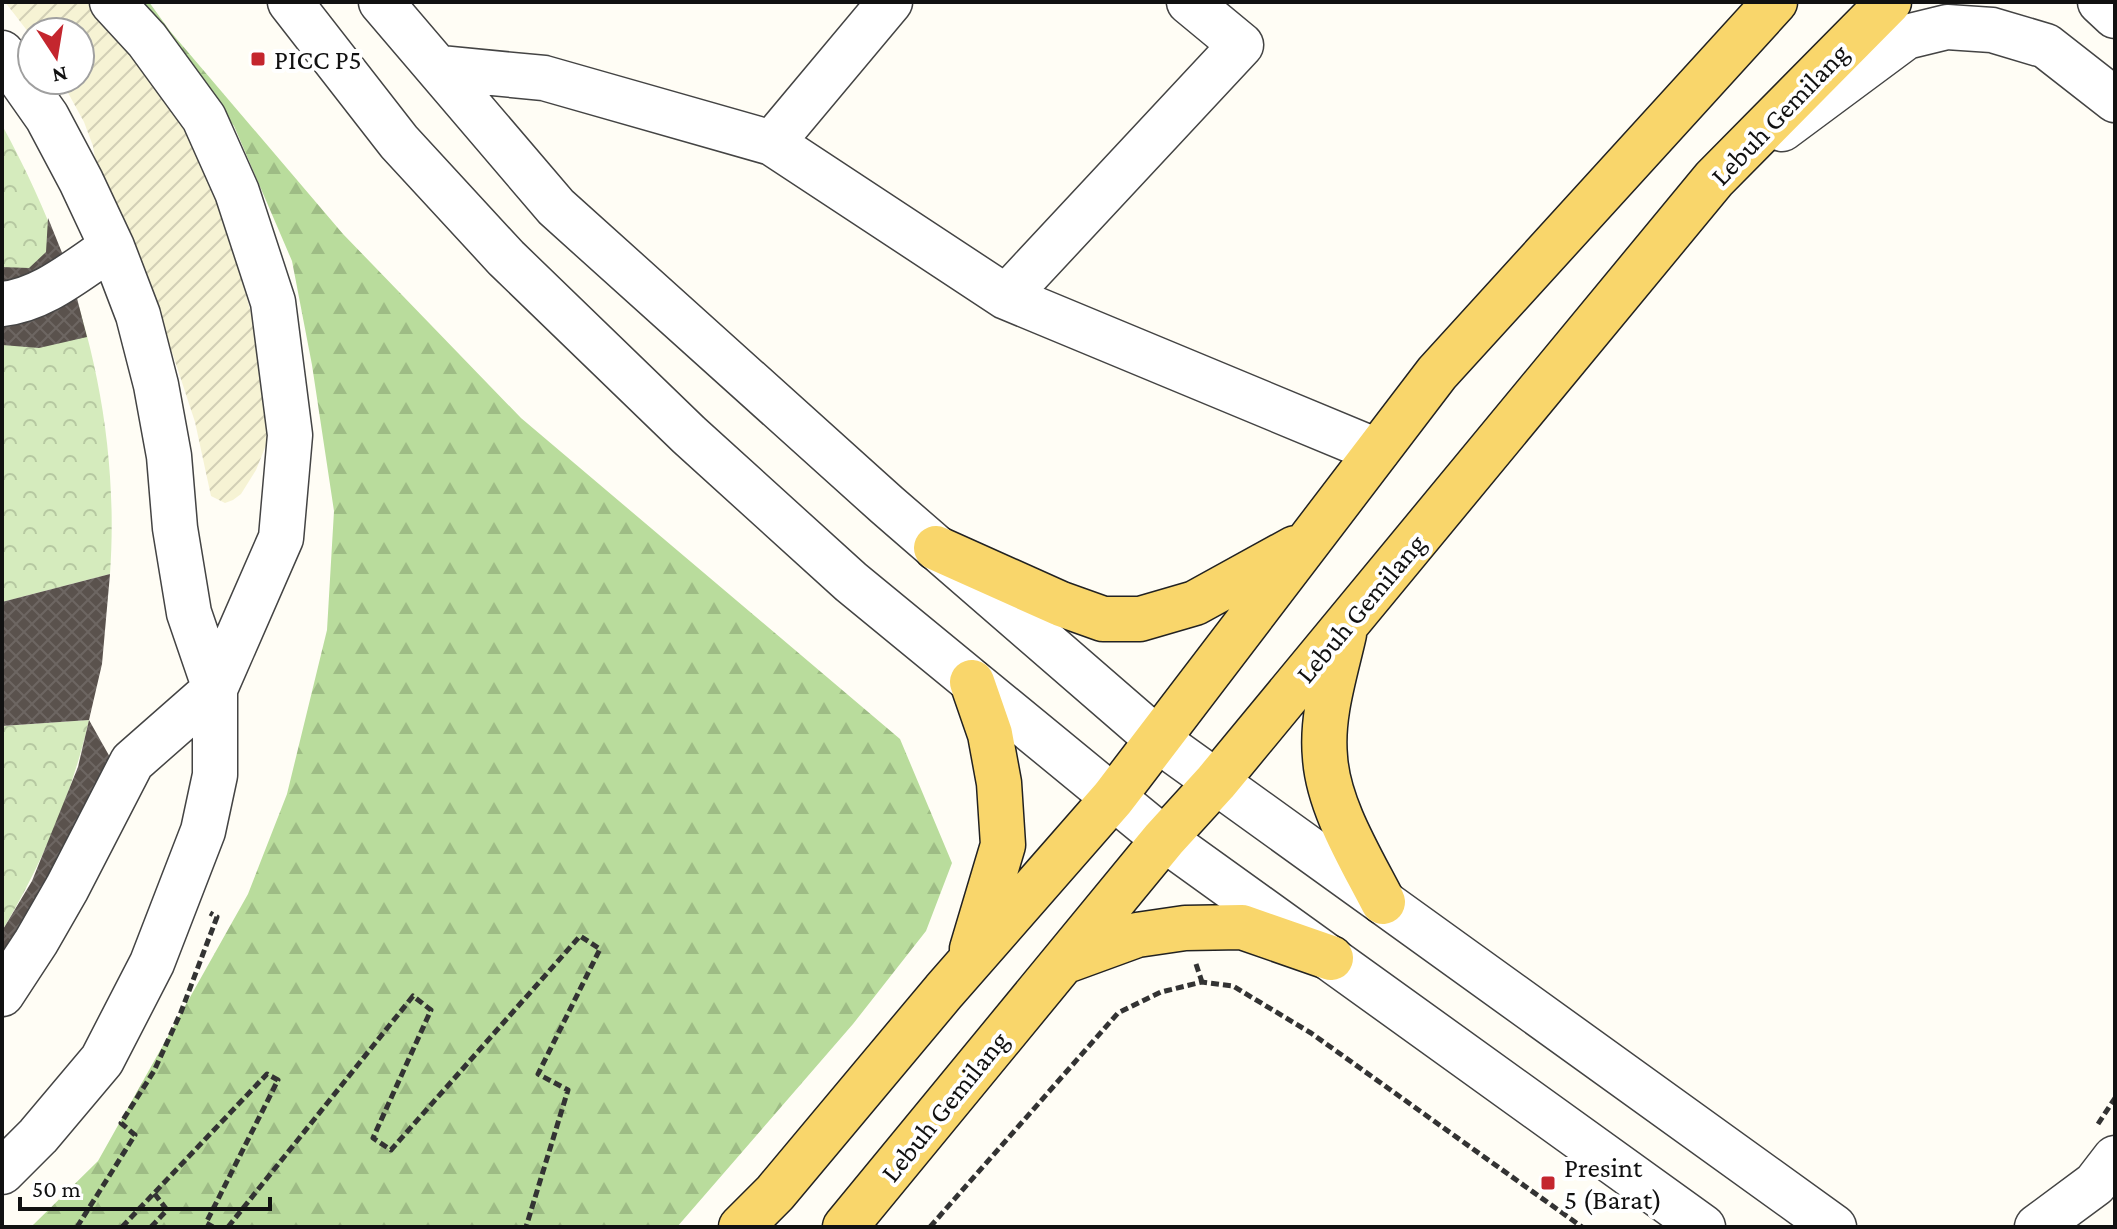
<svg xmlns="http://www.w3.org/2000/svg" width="2117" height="1229" viewBox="0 0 2117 1229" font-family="'Crimson Pro',serif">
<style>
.farmland{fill:url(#farmland-furrows)}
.forest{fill:url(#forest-firs)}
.park{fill:url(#park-crowns)}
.building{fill:url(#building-cross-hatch)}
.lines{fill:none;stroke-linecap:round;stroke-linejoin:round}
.minor-casing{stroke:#444;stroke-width:47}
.major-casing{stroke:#222;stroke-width:47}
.path{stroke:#333;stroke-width:5;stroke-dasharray:8 4;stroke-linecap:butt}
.minor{stroke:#fff;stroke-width:44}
.major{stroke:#f9d66b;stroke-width:44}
.poi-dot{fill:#c4262e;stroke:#fff;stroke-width:3}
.labels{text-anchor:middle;stroke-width:8;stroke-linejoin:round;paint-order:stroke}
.poi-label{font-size:28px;fill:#111;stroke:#fff;text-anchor:start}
.street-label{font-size:28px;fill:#111;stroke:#fff}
</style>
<defs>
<pattern id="farmland-furrows" width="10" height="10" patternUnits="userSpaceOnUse" patternTransform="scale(2)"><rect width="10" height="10" fill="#f6f3d4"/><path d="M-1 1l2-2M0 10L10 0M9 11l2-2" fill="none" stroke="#d2cfb5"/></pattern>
<pattern id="forest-firs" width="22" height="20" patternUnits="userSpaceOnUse" patternTransform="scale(2)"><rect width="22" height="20" fill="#b9dc9c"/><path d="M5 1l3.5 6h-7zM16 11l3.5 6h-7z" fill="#9ebc85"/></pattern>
<pattern id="park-crowns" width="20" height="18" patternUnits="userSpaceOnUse" patternTransform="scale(2)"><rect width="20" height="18" fill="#d5ebbd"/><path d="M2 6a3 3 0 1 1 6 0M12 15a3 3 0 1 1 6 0" fill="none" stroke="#b6c8a1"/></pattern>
<pattern id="building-cross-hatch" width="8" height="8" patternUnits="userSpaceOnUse" patternTransform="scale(2)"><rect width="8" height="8" fill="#5a524d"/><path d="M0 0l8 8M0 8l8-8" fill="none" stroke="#6d6662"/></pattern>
</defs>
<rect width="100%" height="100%" fill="#fffdf5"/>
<path class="farmland" d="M5 2H108L196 144 229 234 258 338 270 435 256 470 241 494 233 500 225 503 211 496 195 422 173 355 97 171 93 146 84 122 61 80H80V32H32V37Z"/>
<path class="forest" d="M129 2H149L170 31 343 234 521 418 900 739 952 863 926 931 853 1024 677 1227H31L98 1161 248 894 287 794 327 630 334 511 312 365 292 261 234 126Z"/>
<path class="park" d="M2 125C78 264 121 415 110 574L2 602Z
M89 720C72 795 41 866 2 931V726Z"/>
<path class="building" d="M48 218 71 275 87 337 39 348 2 345V267L29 268 46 252Z
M110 574 102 664 89 720 2 726V602Z
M89 720 128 789 41 957 2 1018V931L32 881 78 767Z"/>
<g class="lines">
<defs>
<path id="minor" d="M290 2 399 142 506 258 689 435 851 582 1164 839 1703 1227
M381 2 556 207 887 505 1158 740 1834 1227
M2100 2 2115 16
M2 53 47 117 81 181 112 247 138 315 156 385 169 456 175 528 189 613 215 689V775L203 831 152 963 102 1060 38 1136 2 1172
M440 68 544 78 772 143 1006 297 1377 451
M1782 129 1906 37 1947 27 1992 30 2046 46 2115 100
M772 143 890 2
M1006 297 1241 45 1189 2
M2 304C43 300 78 269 112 247
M2 994 36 942 67 888 132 762 215 689 281 538 290 435 273 302 237 192 204 118 147 40 112 2
M2037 1227 2095 1184 2115 1158"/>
<path id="major" d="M936 548 1061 604 1103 619H1140L1195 603 1295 548
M1344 634C1335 674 1321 716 1325 757 1328 806 1361 859 1383 902
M972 682 990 734 999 783 1003 845 972 949
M1063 962 1137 935 1185 928 1242 927 1331 958
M741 1227 775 1193 944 991 1113 798 1437 373 1775 2
M845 1227 1164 839 1216 782 1714 179 1889 2"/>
</defs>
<use href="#minor" class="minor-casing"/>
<use href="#major" class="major-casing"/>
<path class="path" d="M1196 964 1202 982
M2098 1124 2115 1098
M77 1227 135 1135 121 1123 154 1071 181 1012 217 917 210 913
M122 1227 267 1074 278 1080 206 1223 213 1227
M151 1227 167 1210 154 1193
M228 1227 413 996 431 1010 373 1138 391 1150 580 936 600 949 538 1074 568 1090 526 1227
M930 1227 1118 1013 1161 992 1202 982 1233 986 1311 1033 1582 1227"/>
<use href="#minor" class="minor"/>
<use href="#major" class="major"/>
</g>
<g class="poi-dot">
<rect x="250" y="51" width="16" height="16" rx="4"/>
<rect x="1540" y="1175" width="16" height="16" rx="4"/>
</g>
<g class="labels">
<g class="poi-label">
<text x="274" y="69">PICC P5</text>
<text x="1564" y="1177">Presint<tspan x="1564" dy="32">5 (Barat)</tspan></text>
</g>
<g class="street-label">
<text transform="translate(1779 114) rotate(-46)" y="10">Lebuh Gemilang</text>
<text transform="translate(1360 608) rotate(-50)" y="10">Lebuh Gemilang</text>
<text transform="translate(944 1106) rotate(-51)" y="10">Lebuh Gemilang</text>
</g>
</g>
<rect width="2117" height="1229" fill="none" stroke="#111111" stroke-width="8"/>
<g transform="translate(56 56) rotate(168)"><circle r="38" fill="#ffffff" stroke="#a0a0a0" stroke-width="2"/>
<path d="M0-6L14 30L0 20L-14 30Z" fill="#c4262e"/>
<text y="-12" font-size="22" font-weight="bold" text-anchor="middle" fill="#111111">N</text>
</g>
<path d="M20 1197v12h250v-12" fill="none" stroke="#111111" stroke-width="4"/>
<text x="32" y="1197" font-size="24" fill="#111111" stroke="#ffffff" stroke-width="6" paint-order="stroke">50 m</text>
</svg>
